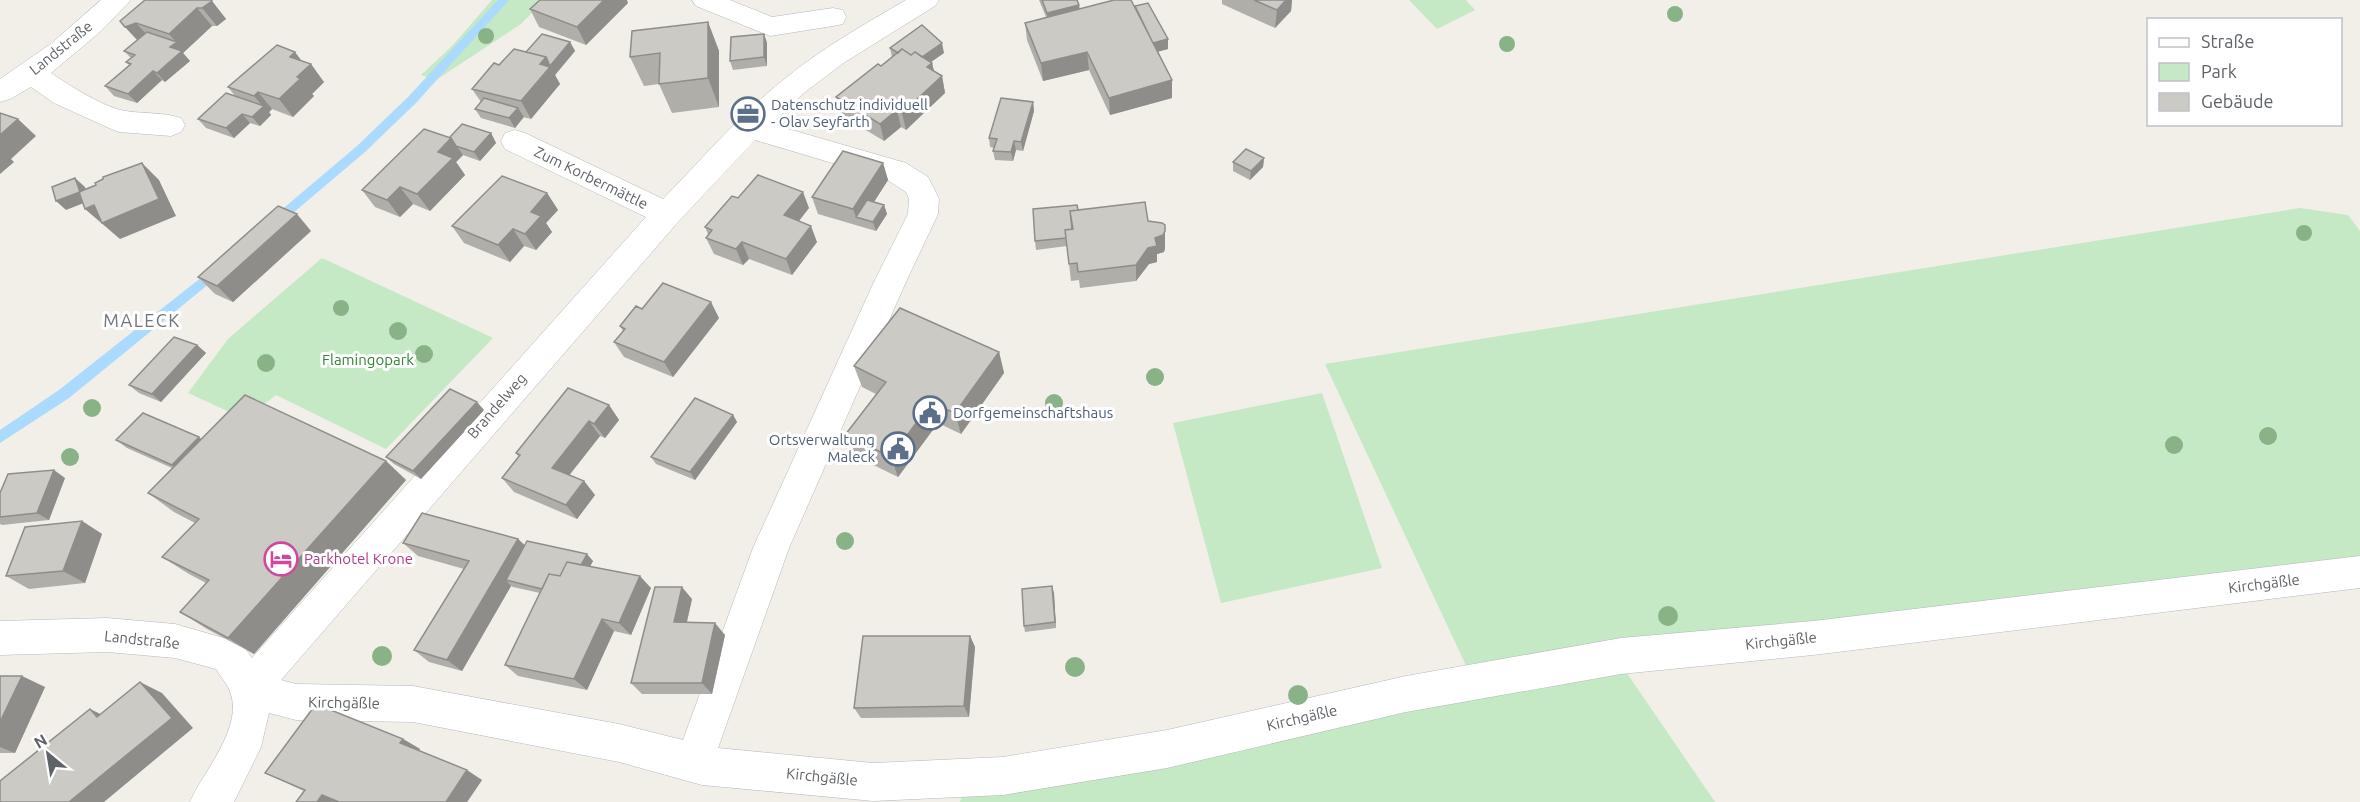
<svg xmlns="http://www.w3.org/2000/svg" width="2360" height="802" viewBox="0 0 2360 802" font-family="Ubuntu,sans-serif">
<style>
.green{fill:#c5e8c5}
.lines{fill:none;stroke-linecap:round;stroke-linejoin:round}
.stream{fill:#aadaff;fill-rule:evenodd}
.minor-casing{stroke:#b5b8bc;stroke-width:1}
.minor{fill:#fff;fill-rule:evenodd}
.tree{fill:#89b387}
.wall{fill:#afaea9}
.shaded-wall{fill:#8f8d8a}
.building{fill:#cccac5;stroke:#8f8d8a;stroke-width:1.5}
.labels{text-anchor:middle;stroke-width:6;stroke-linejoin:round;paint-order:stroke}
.street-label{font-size:15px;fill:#5f6368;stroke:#fff}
.service-label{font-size:15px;fill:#4e5e75;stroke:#fff;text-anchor:start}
.park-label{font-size:15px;fill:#348238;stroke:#fff}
.hotel-label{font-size:15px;fill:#b23c85;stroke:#fff;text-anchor:start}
.quarter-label{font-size:18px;letter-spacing:1.5px;fill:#70757a;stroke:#fff}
</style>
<rect width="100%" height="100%" fill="#f1efe8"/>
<path class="green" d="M492 0H545L521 24 436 80 421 75 453 45Z
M1409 0H1466L1475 10 1437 29Z
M2300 208 2348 215 2360 231V579L1622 666 1715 802H960L963 793 1477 689 1325 364Z
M322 258 493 338 386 449 276 395 245 419 188 393 228 339Z
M1322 393 1382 568 1221 603 1173 423Z"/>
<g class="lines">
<path class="stream" d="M498 0H509L416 103 365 152 280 224H272L270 221 272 218 357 146 408 97Z
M217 265 221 266 223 270 221 274 69 398 0 443V430L59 390Z"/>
<defs>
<path id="minor" d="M101 0H131L100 32 51 73C69 85 104 108 126 111 144 114 163 112 181 118L185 125 181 132 171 136 119 132 109 128 54 103 31 87 10 99 0 102V79L52 43Z
M692 0H730L772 17 833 8 843 10 846 17 843 24 833 26 770 36 696 6Z
M906 0H939L935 6 845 62 805 92 771 124 906 163 928 177 939 199 938 214 905 284 789 548 718 748 873 763 1003 757 1167 730 1406 676 1621 638 1813 621 2360 556V588L1813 655 1621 674 1406 712 1167 768 1003 795 873 801 702 785 619 762 413 722 296 720 269 713 261 747 234 802H190C203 771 246 726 229 689 226 682 220 676 216 669L175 658 107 652 0 655V621L107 618 175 624 241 643 252 658 646 217 505 149 501 141 505 133 515 130 525 133 663 199C703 158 742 112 787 77 824 47 865 24 906 0ZM755 140 886 179 906 192 909 199 908 214 873 284 753 548 683 740 619 724 413 686 296 684 281 680 678 222Z"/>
</defs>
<use href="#minor" class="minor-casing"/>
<use href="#minor" class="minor"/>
</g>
<g class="tree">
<circle cx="1675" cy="14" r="8"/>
<circle cx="486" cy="36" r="8"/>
<circle cx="1507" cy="44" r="8"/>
<circle cx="2304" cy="233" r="8"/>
<circle cx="341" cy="308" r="8"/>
<circle cx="398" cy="331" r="9"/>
<circle cx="424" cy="354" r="9"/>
<circle cx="266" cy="363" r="9"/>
<circle cx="1155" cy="377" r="9"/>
<circle cx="1054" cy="403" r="9"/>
<circle cx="92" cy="408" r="9"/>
<circle cx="2268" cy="436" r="9"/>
<circle cx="2174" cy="445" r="9"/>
<circle cx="70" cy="457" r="9"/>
<circle cx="845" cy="541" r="9"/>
<circle cx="1668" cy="616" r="10"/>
<circle cx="382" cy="656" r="10"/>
<circle cx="1075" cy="667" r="10"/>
<circle cx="1298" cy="695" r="10"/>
</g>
<path class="wall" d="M211 0 226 19 217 26H212L183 53 190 61 165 82 162 80 137 103 114 96 105 86 129 65 126 62 131 58 124 51 137 40 120 21Z
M1039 0H1077L1080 9 1135 6 1168 49 1158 51 1172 80V98L1110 115 1089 70 1043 81 1027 40 1025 23 1046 17Z
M1222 0H1292L1291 11 1275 28 1222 4Z
M628 3 586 45 539 27 530 9Z
M708 22 719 51V107L672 113 659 84 644 86 630 57Z
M764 34 767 43V66L733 70 730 61Z
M570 42 575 51 555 75 560 84 531 119 523 117 515 128 481 118 475 109 481 102 472 89 499 65Z
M890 48 944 53 931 62 932 63 934 71 942 76 945 93 906 130 901 127 884 141 841 115 836 97 881 66 892 57Z
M302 61 324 82 312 94 314 96 293 117 272 109 269 112 271 115 260 126 250 123 234 138 206 128 198 119 235 96 228 87Z
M1033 102 1034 111 1023 151 1016 150 1013 161 995 160 993 151 994 148 990 147 989 138Z
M491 133 496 143 480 161 463 155 456 162 465 175 430 211 413 204 400 217 375 207 362 190 450 137Z
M1264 158 1263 167 1250 180 1233 171V162Z
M883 163 888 180 874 202 884 205 887 214 876 231 818 214 812 197Z
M547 193 558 210 546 223 552 232 536 250 524 246 510 262 464 243 452 226Z
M738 198 809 208 799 221 817 242 792 275 749 259 743 265 714 254 706 238 708 234 705 227Z
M1078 210 1148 221 1165 248 1164 252 1157 254V262L1149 264 1136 281 1080 288 1079 280 1071 281 1067 246 1036 250 1035 241Z
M311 231 233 302 215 294 198 277Z
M642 309 719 318 673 377 624 357 614 342 623 331 620 326Z
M197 345 206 353 161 402 139 393 129 385Z
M999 352 1004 373 961 434 938 423 898 477 853 455 845 435 876 394 862 387 854 366Z
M609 405 619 420 605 438 600 436 569 475 584 481 595 495 577 519 514 492 502 478 519 457 516 453Z
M484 410 421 479 394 464 386 457Z
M733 415 737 422 695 480 656 464 651 457Z
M201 439 386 461 406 480 254 654 207 629 180 612 206 583 189 574 162 557 195 523 174 512 148 493 172 468 127 448 116 440Z
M65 478 49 520 2 525 0 524V493Z
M82 521 102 534 85 583 29 589 6 576Z
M518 539 525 545 593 561 590 566 651 588 631 635 614 631 587 690 518 676 505 665 540 593 513 587 511 586 462 671 429 662 414 650 464 569 418 556 403 543Z
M1054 593 1056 628 1025 632 1024 626Z
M692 599 687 622 725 635 712 694H642L631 683Z
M970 636 975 647 969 717 861 718 854 708Z
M0 676 45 687 15 753H0Z
M403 739 420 749 419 750 482 780 467 802H296L304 791 265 773Z"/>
<path class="shaded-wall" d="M604 0H627L628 3 586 45 577 27Z
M1286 0H1292L1291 11 1275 28 1277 10Z
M212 1 226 19 217 26 202 8Z
M1079 5 1080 14 1048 22 1047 13Z
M197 8 212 26 183 53 190 61 165 82 157 73 170 47 176 42 169 34Z
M708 22 719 51V107L708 78Z
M136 23 152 40 141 44 125 27Z
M764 34 767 43V66L764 57Z
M1168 39V49L1150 54V44Z
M570 42 575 51 555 75 560 84 531 119 521 101 540 64 546 57Z
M942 43 944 53 915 73 913 63Z
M295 52 307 68 311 64 324 82 312 94 314 96 293 117 279 99 297 77 290 57Z
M1087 52 1089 70 1043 81 1041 63Z
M932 63 936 80 927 67Z
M153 71 162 80 137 103 128 94Z
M942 76 945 93 906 130 902 113Z
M1172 80V98L1110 115 1109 98Z
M258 92 272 109 269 112 271 115 260 126 252 117 263 107 254 96Z
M1033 102 1034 111 1023 151 1021 142Z
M518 108 524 117 515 128 509 118Z
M897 110 901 127 884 141 880 124Z
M242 114 250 123 234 138 226 128Z
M18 119 36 136 11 159 14 162 0 174V135Z
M491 133 496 143 480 161 474 152Z
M451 138 463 155 456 162 465 175 430 211 417 194 438 152Z
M1014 141 1016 150 1013 161 1011 152Z
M1264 158 1263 167 1250 180 1251 171Z
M142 163 159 180 176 216 120 239 85 209Z
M883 163 888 180 863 219 856 217 853 209Z
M75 178 85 187 89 201 66 210 56 201Z
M400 187 413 204 400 217 387 200Z
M803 192 809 208 790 232 784 215Z
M547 193 558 210 546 223 552 232 536 250 525 234 531 212Z
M884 205 887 214 876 231 873 222Z
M297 214 311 231 233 302 217 286Z
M811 226 817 242 792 275 786 259Z
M513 229 524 246 510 262 498 245Z
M1165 231V248L1164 252 1157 254V262L1149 264 1136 281V265L1155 238Z
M742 242 749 259 743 265 736 249Z
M711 302 719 318 673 377 664 362Z
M197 345 206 353 161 402 152 394Z
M999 352 1004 373 961 434 955 413Z
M477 402 484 410 421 479 413 471Z
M931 403 938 423 898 477 891 457Z
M609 405 619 420 605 438 594 424Z
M733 415 737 422 695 480 690 472Z
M589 421 600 436 564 482 552 468Z
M199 437 208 445 182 473 172 465Z
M386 461 406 480 254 654 228 638Z
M54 470 65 478 49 520 37 513Z
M584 481 595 495 577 519 566 505Z
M82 521 102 534 85 583 63 571Z
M518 539 531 552 506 580 511 586 462 671 447 660Z
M587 554 593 561 585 576 579 569Z
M640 576 651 588 631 635 619 623Z
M1052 586 1054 593 1056 628 1055 622Z
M682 587 692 599 684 634 674 622Z
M602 619 614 631 587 690 574 679Z
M715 623 725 635 712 694 702 683Z
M970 636 975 647 969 717 964 706Z
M22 676 45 687 15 753 0 747V722Z
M140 682 162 693 193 728 104 802H69Z
M90 709 113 720 97 717Z
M403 739 420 749 417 753 400 743Z
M467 770 482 780 467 802H446Z
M322 795 337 802H317Z"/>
<path class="building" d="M145 0H211L212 1 202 8H197L169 34 136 23 125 27 120 21Z
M540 0H604L577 27 530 9Z
M1042 0H1077L1079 5 1047 13Z
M1114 0H1131L1172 80 1109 98 1087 52 1041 63 1025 23Z
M1254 0H1286L1277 10Z
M1148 3 1168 39 1153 43 1135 6Z
M708 22V78L659 84 660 53 630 57 632 31Z
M922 25 942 43 922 57 915 52 911 55 902 49 898 53 890 48Z
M147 32 177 42 170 47 182 51 157 73 153 71 128 94 105 86 131 64 126 62 135 55 124 51Z
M542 34 570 42 550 66 546 57 526 52Z
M764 34V57L730 61 731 37Z
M277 45 295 52 290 57 311 64 297 77 300 79 279 99 258 92 254 96 228 87Z
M514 49 546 57 540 64 550 67 521 101 472 89 494 63 499 65Z
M902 49 911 55 915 52 932 63 927 67 942 76 902 113 897 110 880 124 836 97 878 64 881 66Z
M226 93 264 106 252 117 242 114 226 128 198 119Z
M484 98 518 108 509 118 475 109Z
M1001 98 1033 102 1021 142 1014 141 1011 152 993 151 997 139 989 138Z
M0 113 18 119 0 135Z
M462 124 491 133 474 152 456 146 451 138 450 137Z
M424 129 451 138 438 152 453 158 417 194 400 187 387 200 362 190Z
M1246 149 1264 158 1251 171 1233 162Z
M843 151 883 163 853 209 812 197Z
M142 163 159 199 102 223 94 205 85 209 79 192 96 185 95 183 103 179V177Z
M758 175 803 192 784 215 811 226 786 259 742 242 736 249 706 238 712 230 705 227 732 196 738 198Z
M502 176 547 193 531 212 541 216 525 234 513 229 498 245 452 226Z
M75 178 80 192 56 201 52 187Z
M867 200 884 205 873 222 856 217Z
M1145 202 1148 221 1162 223 1165 225V231L1163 235 1155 238 1157 246 1148 248 1136 265 1078 272 1077 263 1069 264 1065 230 1073 229 1070 211Z
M1077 205 1078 210 1070 211 1072 229 1065 230 1066 238 1035 241 1033 209Z
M278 206 297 214 217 286 198 277Z
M663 283 711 302 664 362 614 342 625 329 620 326 636 306 642 309Z
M900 308 999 352 955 413 931 403 891 457 845 435 886 382 854 366Z
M174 337 197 345 152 394 129 385Z
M568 388 609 405 594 424 589 421 552 468 584 481 566 505 502 478 520 455 516 453Z
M450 389 477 402 413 471 386 457Z
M245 395 386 461 228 638 180 612 209 580 162 557 199 519 148 493Z
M695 398 733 415 690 472 651 457Z
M143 413 199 437 172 465 116 440Z
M54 470 37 513 0 517V493L8 474Z
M422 513 518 539 447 660 414 650 469 561 403 543Z
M82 521 63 571 6 576 25 527Z
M527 541 587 554 581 565 567 562 560 576 549 574 542 589 506 580Z
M567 562 640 576 619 623 602 619 574 679 505 665 549 574 560 576Z
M1052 586 1055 622 1024 626 1022 589Z
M655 587H682L674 622 715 623 702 683H631Z
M863 636H970L964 706 854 708Z
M0 676H22L0 722Z
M140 682 172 718 69 802H0V781L90 709 97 717Z
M316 704 403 739 400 743 467 770 446 802H339L322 795 317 802H296L305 790 265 773Z
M331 799 337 802H329Z"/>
<defs>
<symbol id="office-ring" viewBox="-11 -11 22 22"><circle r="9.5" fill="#fff" stroke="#5c6f8a" stroke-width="1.5"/><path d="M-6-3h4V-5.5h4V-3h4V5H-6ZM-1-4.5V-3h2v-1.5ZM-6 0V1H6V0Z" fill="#5c6f8a"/></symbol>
<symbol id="civic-ring" viewBox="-11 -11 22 22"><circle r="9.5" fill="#fff" stroke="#5c6f8a" stroke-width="1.5"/><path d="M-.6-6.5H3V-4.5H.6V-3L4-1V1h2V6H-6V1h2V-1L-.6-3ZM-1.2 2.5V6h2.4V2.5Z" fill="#5c6f8a"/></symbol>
<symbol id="hotel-ring" viewBox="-11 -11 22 22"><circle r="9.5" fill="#fff" stroke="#d1479c" stroke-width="1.5"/><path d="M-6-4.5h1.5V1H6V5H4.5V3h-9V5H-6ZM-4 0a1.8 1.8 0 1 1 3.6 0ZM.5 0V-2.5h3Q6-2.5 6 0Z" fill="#d1479c"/></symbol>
</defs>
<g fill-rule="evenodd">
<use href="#office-ring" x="729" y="95" width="38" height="38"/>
<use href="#civic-ring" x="911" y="394" width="38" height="38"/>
<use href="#civic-ring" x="879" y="430" width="38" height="38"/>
<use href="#hotel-ring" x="262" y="540" width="38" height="38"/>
</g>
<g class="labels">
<g class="street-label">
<text transform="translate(61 48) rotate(-39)" y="5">Landstraße</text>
<text transform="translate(591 178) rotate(26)" y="5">Zum Korbermättle</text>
<text transform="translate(497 406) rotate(-49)" y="5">Brandelweg</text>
<text transform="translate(2264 584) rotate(-7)" y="5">Kirchgäßle</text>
<text transform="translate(142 640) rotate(6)" y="5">Landstraße</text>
<text transform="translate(1781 641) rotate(-6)" y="5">Kirchgäßle</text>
<text transform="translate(344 703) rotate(1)" y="5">Kirchgäßle</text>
<text transform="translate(1302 718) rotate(-13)" y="5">Kirchgäßle</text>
<text transform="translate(822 777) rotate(6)" y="5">Kirchgäßle</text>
</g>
<g class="service-label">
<text x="771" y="110">Datenschutz individuell<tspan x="771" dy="17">- Olav Seyfarth</tspan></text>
<text x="953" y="418">Dorfgemeinschaftshaus</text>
<text x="875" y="445" text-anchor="end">Ortsverwaltung<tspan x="875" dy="17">Maleck</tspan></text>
</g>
<g class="park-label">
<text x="368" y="365">Flamingopark</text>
</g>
<g class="hotel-label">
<text x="304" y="564">Parkhotel Krone</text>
</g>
<g class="quarter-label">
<text x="142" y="327">MALECK</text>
</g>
</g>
<rect x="2147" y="18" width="195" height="108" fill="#ffffff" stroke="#bfc1c3" stroke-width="1.5"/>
<rect x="2159" y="38" width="30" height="9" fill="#ffffff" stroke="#bfc1c3" stroke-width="1.5"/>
<text x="2201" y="48" font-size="18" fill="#5f6368">Straße</text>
<rect x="2159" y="63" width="30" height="18" fill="#c5e8c5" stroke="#bfc1c3" stroke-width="1.5"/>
<text x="2201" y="78" font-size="18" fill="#5f6368">Park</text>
<rect x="2159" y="93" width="30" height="18" fill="#cccac5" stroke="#bfc1c3" stroke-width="1.5"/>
<text x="2201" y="108" font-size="18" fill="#5f6368">Gebäude</text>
<g transform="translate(48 754) rotate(330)" stroke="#ffffff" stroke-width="4.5" paint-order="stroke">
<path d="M0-4.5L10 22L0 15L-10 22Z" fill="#5f6368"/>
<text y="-9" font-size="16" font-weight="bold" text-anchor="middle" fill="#5f6368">N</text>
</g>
</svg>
